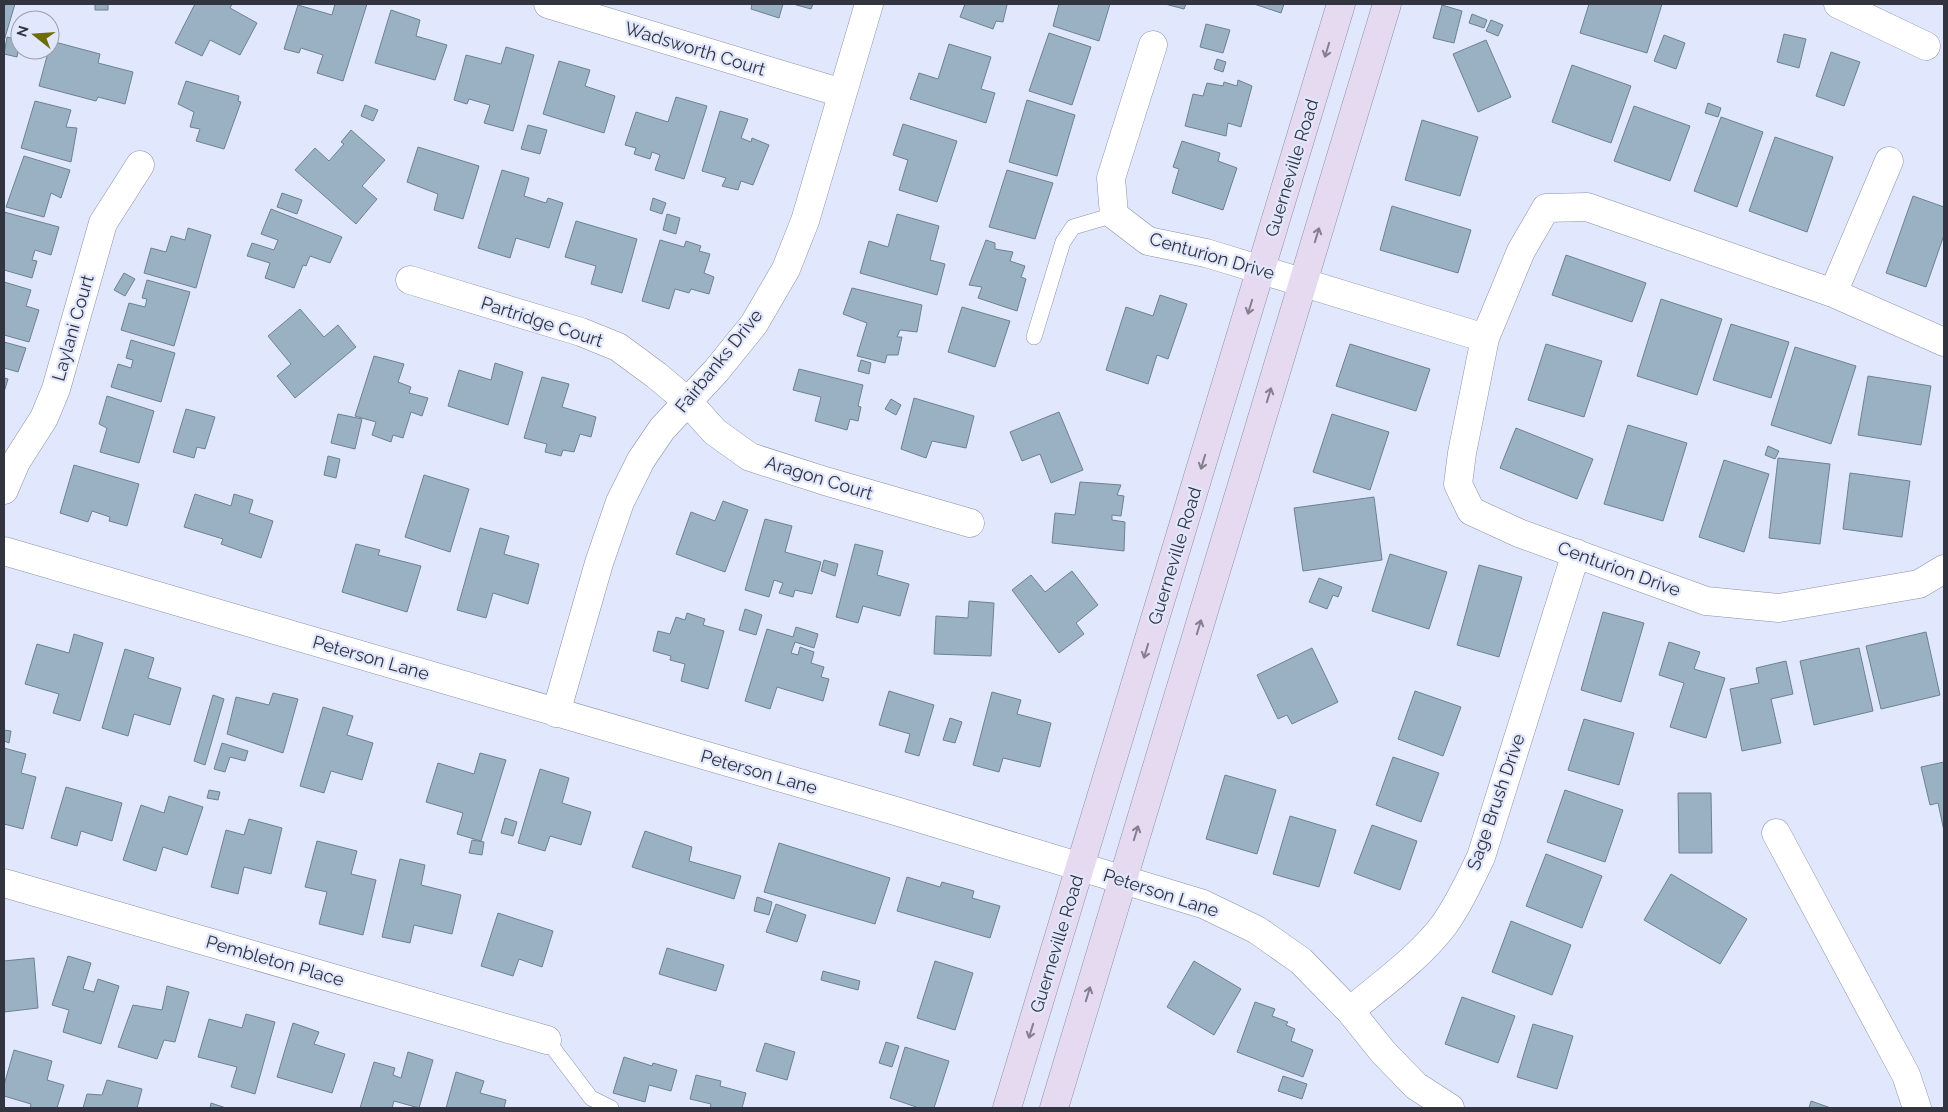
<svg xmlns="http://www.w3.org/2000/svg" width="1948" height="1112" viewBox="0 0 1948 1112" font-family="Raleway,sans-serif">
<style>
.building{fill:#9ab1c3;stroke:#6c8293}
.lines{fill:none;stroke-linecap:round;stroke-linejoin:round}
.service-casing{stroke:#8b91a9;stroke-width:16}
.minor-casing{stroke:#8b91a9;stroke-width:29}
.secondary-casing{stroke:#8b91a9;stroke-width:29}
.service{stroke:#fff;stroke-width:15}
.minor{stroke:#fff;stroke-width:28}
.secondary{stroke:#e6daf1;stroke-width:28}
.oneway{stroke:#837f8f}
.labels{text-anchor:middle;stroke-width:4.5;stroke-linejoin:round;paint-order:stroke}
.street-label{font-size:18px;fill:#32343f;stroke:#e1e7fc}
</style>
<rect width="100%" height="100%" fill="#e1e7fc"/>
<path class="building" d="M4 4H15L4 41Z
M95 4H108V10H95Z
M195 4H232L230 8 257 23 240 55 210 40 202 56 175 43Z
M335 4H367L343 81 317 73 323 55 301 48 299 53 284 49 298 5 332 15Z
M752 4H783L779 18 751 9Z
M793 4H813L811 9Z
M965 4H1005L1007 5 1003 22 996 21 993 29 960 17Z
M1059 4H1110L1099 41 1053 26Z
M1165 4H1186L1184 9Z
M1254 4H1284L1281 13Z
M1589 4H1662L1647 53 1580 33Z
M1442 5 1462 11 1454 43 1433 38Z
M391 10 420 20 416 36 447 45 435 80 375 63Z
M1472 14 1487 20 1484 28 1469 23Z
M1491 20 1503 25 1498 36 1486 31Z
M1206 24 1230 30 1223 53 1200 47Z
M1049 33 1091 47 1072 105 1029 91Z
M1784 34 1806 39 1799 68 1777 62Z
M1664 35 1685 43 1676 69 1654 61Z
M7 37 20 40 17 57 4 54Z
M1486 40 1511 97 1478 112 1453 54Z
M51 41 100 54 98 63 133 72 125 104 98 97 96 101 39 86Z
M949 44 991 57 981 89 995 93 986 123 910 99 919 73 938 79Z
M506 47 534 55 513 131 484 123 490 105 469 99 467 104 454 100 466 55 501 64Z
M1831 52 1860 62 1844 106 1816 96Z
M1217 59 1226 62 1223 72 1214 69Z
M559 61 590 70 585 86 615 96 604 133 543 114Z
M1572 65 1631 86 1611 143 1552 122Z
M1238 80 1252 86 1241 127 1228 123 1226 136 1185 126 1193 94 1203 96 1207 83 1223 86 1224 82 1237 86Z
M186 81 239 96 238 101 241 102 224 149 196 141 200 129 190 127 194 112 178 104Z
M676 97 707 106 684 179 655 170 660 155 652 152 650 159 634 154 636 148 625 145 636 112 668 122Z
M1027 100 1075 115 1057 176 1009 162Z
M35 101 71 110 66 127 77 128 71 162 21 148Z
M1708 103 1721 108 1718 117 1705 113Z
M365 105 378 110 373 121 361 116Z
M1634 106 1690 126 1670 181 1614 161Z
M720 111 748 119 741 138 751 142 752 138 769 145 753 185 741 181 738 190 722 186 726 178 702 171Z
M1721 117 1763 132 1737 207 1694 191Z
M1422 120 1478 137 1460 196 1405 180Z
M903 124 957 141 937 202 899 190 908 160 893 155Z
M528 125 547 130 540 154 521 149Z
M351 130 385 160 362 186 377 199 356 224 295 170 315 148 329 161 344 144 341 142Z
M1775 137 1833 157 1807 232 1749 211Z
M1182 141 1220 153 1218 161 1237 168 1223 210 1172 193 1179 169 1173 167Z
M418 147 479 166 463 219 434 210 438 194 407 182Z
M24 156 70 170 61 198 51 193 44 217 6 207Z
M502 170 529 178 524 196 546 203 548 198 563 203 549 248 516 238 510 258 478 248Z
M1007 170 1053 183 1035 239 989 227Z
M282 193 302 200 297 214 277 207Z
M1913 196 1944 207V235L1926 287 1886 273Z
M653 198 666 203 662 214 650 210Z
M1392 206 1471 230 1458 273 1380 250Z
M271 209 342 237 330 263 310 256 306 266 303 265 294 288 265 278 270 263 247 256 252 243 274 250 278 240 261 234Z
M4 212 59 227 51 255 35 250 32 260 37 261 32 278 4 270Z
M667 214 680 218 676 234 663 230Z
M897 214 939 226 930 260 945 264 937 295 860 273 869 241 888 247Z
M576 221 637 239 622 293 591 284 596 266 565 257Z
M188 228 211 235 196 288 144 273 151 248 166 252 171 236 185 240Z
M660 240 684 247 686 241 701 246 699 251 710 254 704 273 714 277 709 294 691 289 689 293 675 289 669 309 642 301Z
M986 240 995 243V249L1013 252 1010 261 1025 266 1021 277 1026 279 1017 311 978 298 982 287 969 285Z
M1566 255 1646 283 1632 322 1552 295Z
M124 273 135 279 125 296 114 290Z
M147 280 190 292 174 346 121 330 129 303 145 307 147 299 142 298Z
M4 282 31 290 26 306 39 310 29 342 4 335Z
M852 288 922 305 917 332 900 330 897 337H902L898 355H887L885 363 857 356 867 323 843 314Z
M1160 295 1187 304 1168 359 1157 355 1148 384 1106 370 1126 307 1153 316Z
M1661 299 1722 319 1697 395 1637 376Z
M962 307 1010 321 995 367 948 352Z
M300 309 324 337 338 325 356 347 295 398 277 376 291 364 268 336Z
M1731 324 1789 342 1771 398 1713 380Z
M131 340 175 353 161 402 111 387 118 364 131 368 133 360 126 358Z
M4 342 26 348 18 372 4 368V370Z
M1350 344 1430 369 1416 411 1336 386Z
M1546 344 1602 361 1584 417 1528 400Z
M1795 347 1856 366 1831 444 1771 425Z
M374 356 404 364 398 382 411 387 409 393 428 398 422 416 411 412 403 438 393 435 391 442 372 435 376 422 355 416Z
M861 360 871 363 869 374 858 371Z
M495 363 523 372 508 425 448 406 459 370 491 380Z
M799 369 863 385 858 406 861 407 858 421 850 419 847 430 815 421 821 397 793 390Z
M1868 376 1931 386 1921 445 1858 435Z
M542 377 569 384 562 407 596 417 591 437 580 434 574 452 563 450 561 456 545 452 547 444 524 438Z
M4 378 8 379 4 392Z
M107 396 154 411 139 463 100 452 107 428 99 424Z
M914 398 974 416 966 448 932 441 926 458 901 449Z
M891 399 901 405 896 415 885 409Z
M186 409 215 417 205 449 197 447 194 458 173 452Z
M1059 412 1083 470 1051 483 1040 454 1022 461 1010 432Z
M338 414 362 419 355 449 331 443Z
M1332 414 1389 432 1370 490 1313 472Z
M1628 425 1687 443 1663 521 1604 504Z
M1516 428 1593 459 1577 499 1500 468Z
M1768 446 1779 451 1775 459 1765 455Z
M328 456 340 459 336 478 324 475Z
M1778 458 1830 464 1820 544 1769 538Z
M1724 460 1769 474 1744 552 1699 537Z
M74 465 139 484 127 526 109 521 110 517 92 511 88 522 60 513Z
M1850 473 1910 481 1902 537 1843 529Z
M424 475 469 489 450 552 405 537Z
M1080 482 1121 485 1117 495 1124 496 1121 516 1112 515V520L1125 522 1124 551 1052 543 1055 513 1075 515Z
M195 494 231 506 234 494 253 500 249 513 273 521 261 558 221 544 223 539 184 527Z
M1374 497 1382 560 1303 571 1294 508Z
M723 501 748 510 725 572 676 554 691 512 715 521Z
M765 519 792 526 785 552 821 562 812 594 795 590 793 597 779 593 783 583 774 580 769 597 745 590Z
M480 528 509 536 504 554 539 564 528 604 493 593 486 618 457 610Z
M356 544 380 550 378 555 421 566 407 612 342 592Z
M855 544 883 551 877 575 909 584 900 616 863 606 858 623 836 617Z
M1390 554 1447 572 1429 629 1372 611Z
M824 560 838 564 835 576 821 571Z
M1479 565 1522 577 1499 657 1457 645Z
M1072 571 1098 605 1076 623 1084 634 1059 653 1012 590 1031 575 1045 592Z
M1319 578 1342 587 1338 597 1333 595 1327 609 1309 602Z
M969 601 994 603 991 656 934 654 936 616 968 618Z
M745 609 762 615 756 635 739 630Z
M1603 612 1644 623 1621 702 1581 690Z
M687 613 705 619 703 625 724 631 708 689 681 681 685 664 670 660 671 656 653 651 658 631 670 634 676 617 685 620Z
M796 627 818 634 814 648 795 642 791 653 798 655 800 647 814 652 811 663 824 667 821 677 829 679 823 701 777 687 770 709 745 701 767 629 793 637Z
M1926 632 1940 695 1881 709 1866 646Z
M74 634 103 643 80 721 53 713 59 694 25 684 37 644 69 653Z
M1669 642 1700 652 1694 669 1725 678 1706 738 1670 727 1684 683 1659 675Z
M1312 648 1338 702 1292 724 1287 715 1278 719 1257 675Z
M1859 648 1873 711 1814 725 1800 661Z
M125 649 154 658 148 678 181 688 170 725 134 714 128 736 102 728Z
M1786 661 1793 694 1771 699 1781 743 1742 751 1730 689 1759 683 1756 668Z
M889 691 934 705 919 756 905 752 910 734 879 725Z
M1415 691 1461 707 1443 756 1398 739Z
M992 692 1021 700 1017 714 1051 723 1040 767 1003 758 999 772 973 765Z
M273 693 298 699 283 753 227 734 236 697 269 705Z
M213 695 224 699 205 765 194 761Z
M323 707 353 716 347 735 373 743 362 780 331 771 324 793 300 786Z
M950 718 962 722 955 743 943 740Z
M1584 719 1634 733 1619 785 1568 770Z
M4 730 11 731 9 743 4 741Z
M222 743 248 751 245 761 230 757 225 772 214 769Z
M4 748 26 754 21 773 36 777 23 829 4 824Z
M480 753 506 760 481 841 457 834 463 813 426 802 438 763 474 774Z
M1393 757 1439 773 1421 822 1376 805Z
M1944 762V831L1938 803 1930 805 1921 767Z
M540 769 569 778 562 803 591 812 581 845 550 836 545 851 518 843Z
M1225 775 1276 790 1257 854 1206 839Z
M66 787 122 803 112 841 81 831 77 846 51 838Z
M209 790 220 792 218 800 207 798Z
M1565 790 1623 810 1605 862 1547 842Z
M1678 793H1711L1712 853H1679Z
M169 796 203 807 187 855 163 847 156 871 123 860 141 805 164 813Z
M1290 816 1336 830 1319 887 1273 874Z
M505 818 517 822 513 836 501 833Z
M249 819 282 828 271 874 244 867 238 894 211 887 226 830 244 835Z
M1372 825 1417 841 1400 890 1354 873Z
M645 831 692 847 689 861 741 876 734 899 632 867Z
M472 840 484 842 482 855 469 853Z
M317 841 357 851 351 874 376 880 363 935 319 924 327 892 305 887Z
M779 843 890 878 875 924 764 892Z
M1546 854 1602 876 1582 928 1526 906Z
M400 859 425 865 421 885 461 895 452 934 414 925 410 943 382 937Z
M1671 874 1747 919 1720 964 1644 920Z
M907 877 940 887 942 882 974 891 972 898 1000 906 990 938 897 911Z
M757 897 772 902 769 915 754 911Z
M776 904 806 915 797 942 766 932Z
M498 913 553 931 542 967 519 959 513 976 481 966Z
M1511 921 1571 945 1552 995 1492 972Z
M667 948 724 965 716 991 659 974Z
M68 956 91 963 83 989 94 992 98 979 119 986 101 1044 63 1032 69 1010 52 1005Z
M34 958 38 1008 4 1012V961Z
M935 961 973 973 955 1030 917 1018Z
M1194 961 1241 989 1214 1035 1167 1007Z
M823 971 860 981 858 990 821 980Z
M167 986 189 992 175 1042 164 1040 157 1059 118 1047 133 1005 162 1010Z
M1462 997 1515 1016 1498 1063 1445 1044Z
M1255 1002 1275 1009 1272 1016 1288 1022 1286 1025 1295 1029 1291 1041 1313 1050 1303 1077 1237 1052Z
M246 1014 275 1022 255 1094 231 1087 237 1067 198 1057 209 1019 242 1028Z
M293 1023 319 1032 314 1044 345 1054 332 1093 277 1077Z
M1533 1024 1573 1036 1557 1089 1517 1077Z
M886 1042 899 1046 892 1067 879 1063Z
M765 1043 795 1052 787 1080 756 1071Z
M905 1047 949 1061 934 1108H919L890 1098Z
M14 1050 52 1061 47 1080 64 1085 57 1108H30L31 1104 4 1096V1085Z
M408 1052 433 1060 419 1108 394 1101 392 1108H360L374 1062 395 1068 393 1075 401 1078Z
M624 1057 652 1066 653 1063 677 1070 671 1091 649 1085 645 1102 613 1093Z
M456 1072 484 1081 480 1093 506 1100 504 1108H446Z
M696 1075 721 1081 720 1086 746 1093 742 1108H710L711 1104 690 1099Z
M1283 1076 1307 1084 1302 1099 1278 1091Z
M107 1080 142 1089 137 1108H83L87 1094 102 1095Z
M1811 1101 1831 1108H1809Z
M211 1103 226 1108H210Z"/>
<g class="lines">
<defs>
<path id="service" d="M1034 337 1063 242 1073 227 1114 215
M547 1040 591 1098 611 1108"/>
<path id="minor" d="M548 4 842 93
M1838 4 1926 46
M1153 45 1111 178 1114 215 1148 241 1206 253 1485 338
M410 280 581 332 618 347 656 375 687 401 715 432 750 457 825 481 970 523
M1833 293 1889 161
M1944 342 1833 293 1587 207 1546 208 1521 251 1485 338 1462 453 1458 484 1471 511 1519 533 1706 601 1779 608 1919 584 1944 569
M4 490 16 462 44 418 56 389 103 223 140 165
M4 551 899 812 1203 904 1257 930 1301 961 1350 1011 1383 1052 1416 1086 1450 1108
M556 713 599 563 620 502 641 460 662 429 716 371 754 324 786 269 805 221 869 4
M1776 833 1906 1075 1917 1108
M4 883 547 1040
M1350 1011C1382 984 1418 959 1444 925 1459 904 1470 880 1481 857L1576 553"/>
<path id="secondary" d="M1007 1108 1341 4
M1054 1108 1387 4"/>
</defs>
<use href="#service" class="service-casing"/>
<use href="#minor" class="minor-casing"/>
<use href="#secondary" class="secondary-casing"/>
<use href="#service" class="service"/>
<use href="#minor" class="minor"/>
<use href="#secondary" class="secondary"/>
</g>
<defs><path id="oneway-shaft" d="M-6 0H5M1.5-3L5.5 0L1.5 3" fill="none" stroke-width="1.6" stroke-linecap="round" stroke-linejoin="round" transform="scale(1.25)"/></defs>
<g class="oneway">
<use href="#oneway-shaft" transform="translate(1327 50) rotate(107)"/>
<use href="#oneway-shaft" transform="translate(1317 235) rotate(-73)"/>
<use href="#oneway-shaft" transform="translate(1250 307) rotate(107)"/>
<use href="#oneway-shaft" transform="translate(1269 395) rotate(-73)"/>
<use href="#oneway-shaft" transform="translate(1203 462) rotate(107)"/>
<use href="#oneway-shaft" transform="translate(1199 627) rotate(-73)"/>
<use href="#oneway-shaft" transform="translate(1146 651) rotate(107)"/>
<use href="#oneway-shaft" transform="translate(1136 833) rotate(-73)"/>
<use href="#oneway-shaft" transform="translate(1088 994) rotate(-73)"/>
<use href="#oneway-shaft" transform="translate(1031 1031) rotate(107)"/>
</g>
<g class="labels">
<g class="street-label">
<text transform="translate(695 49) rotate(17)" y="6">Wadsworth Court</text>
<text transform="translate(1292 168) rotate(-73)" y="6">Guerneville Road</text>
<text transform="translate(1212 256) rotate(16)" y="6">Centurion Drive</text>
<text transform="translate(542 322) rotate(18)" y="6">Partridge Court</text>
<text transform="translate(73 328) rotate(-74)" y="6">Laylani Court</text>
<text transform="translate(719 361) rotate(-51)" y="6">Fairbanks Drive</text>
<text transform="translate(819 478) rotate(17)" y="6">Aragon Court</text>
<text transform="translate(1175 556) rotate(-73)" y="6">Guerneville Road</text>
<text transform="translate(1619 569) rotate(20)" y="6">Centurion Drive</text>
<text transform="translate(371 658) rotate(16)" y="6">Peterson Lane</text>
<text transform="translate(759 772) rotate(16)" y="6">Peterson Lane</text>
<text transform="translate(1496 802) rotate(-71)" y="6">Sage Brush Drive</text>
<text transform="translate(1161 893) rotate(18)" y="6">Peterson Lane</text>
<text transform="translate(1057 944) rotate(-73)" y="6">Guerneville Road</text>
<text transform="translate(275 961) rotate(16)" y="6">Pembleton Place</text>
</g>
</g>
<rect width="1948" height="1112" fill="none" stroke="#32343f" stroke-width="10"/>
<g transform="translate(35 35) rotate(287)"><circle r="24" fill="#e1e7fc" stroke="#9b9fb0"/>
<path d="M0-4L9 19L0 12L-9 19Z" fill="#6e6b08"/>
<text y="-8" font-size="14" font-weight="bold" text-anchor="middle" fill="#32343f">N</text>
</g>
</svg>
